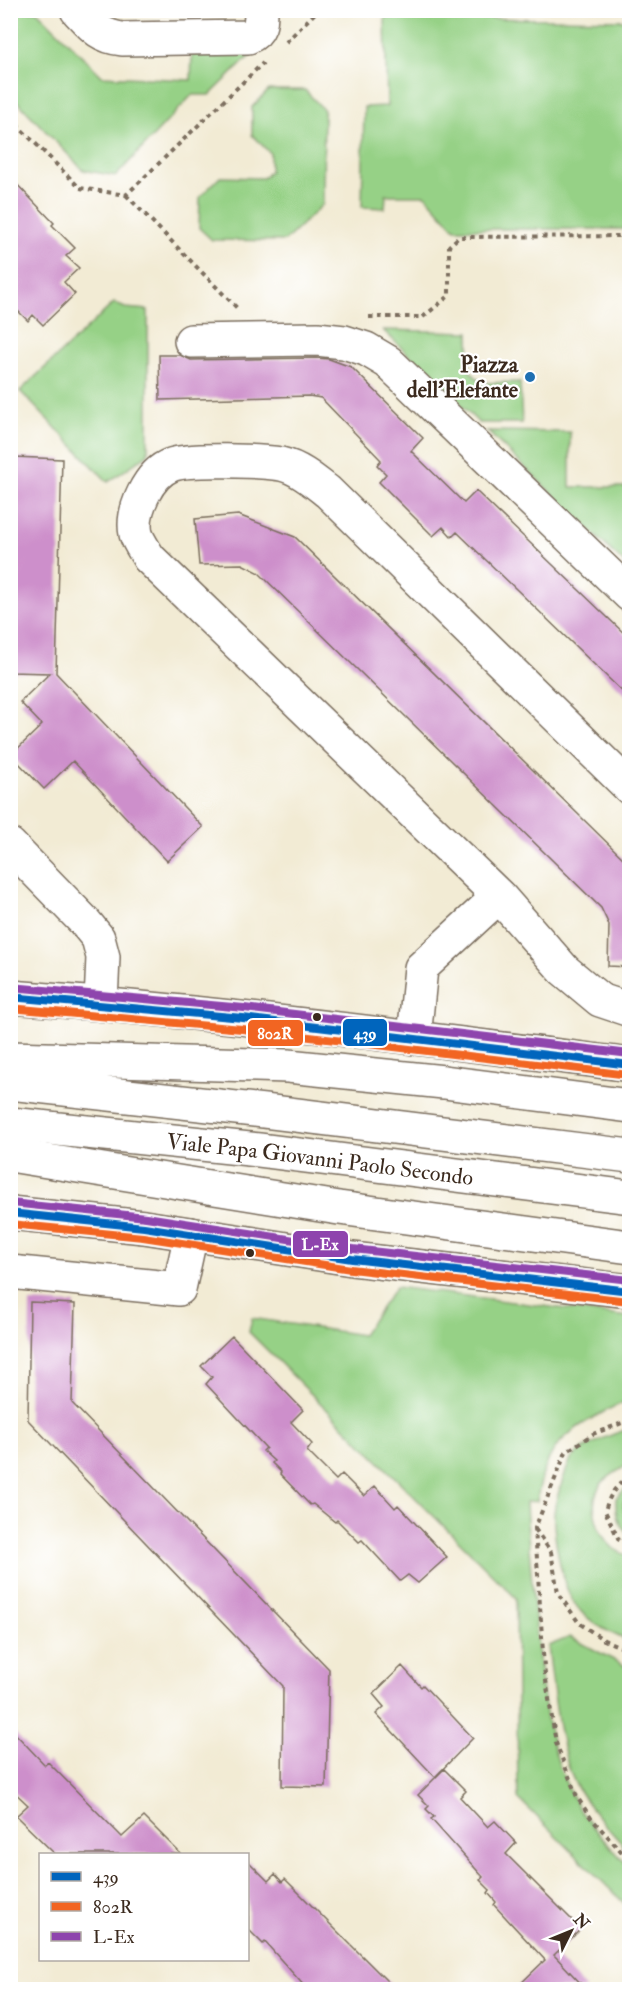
<svg xmlns="http://www.w3.org/2000/svg" width="640" height="2000" viewBox="0 0 640 2000" font-family="'IM FELL Double Pica',serif">
<style>
.green{fill:#96d186;stroke:#687e52;stroke-width:1.5}
.building{fill:#cd8fcb}
.lines{fill:none;stroke-linecap:round;stroke-linejoin:round}
.minor-casing{stroke:#7b6e5e;stroke-width:36}
.major-casing{stroke:#7b6e5e;stroke-width:36}
.path{stroke:#7b6e5e;stroke-width:4;stroke-dasharray:4.5 4.5;stroke-linecap:butt}
.minor{stroke:#fff;stroke-width:33}
.major{stroke:#fff;stroke-width:33}
.bus-1-casing{stroke:#fff;stroke-width:12}
.bus-2-casing{stroke:#fff;stroke-width:12}
.bus-3-casing{stroke:#fff;stroke-width:12}
.bus-1{stroke:#0065bd;stroke-width:8}
.bus-2{stroke:#f26522;stroke-width:8}
.bus-3{stroke:#8e44ad;stroke-width:8}
.poi-dot{fill:#1f6fb2;stroke:#fff;stroke-width:2}
.bus-dot{fill:#3b2a1e;stroke:#fff;stroke-width:2}
.labels{text-anchor:middle;stroke-width:4.5;stroke-linejoin:round;paint-order:stroke}
.poi-label{font-size:22px;font-weight:bold;fill:#3b2a1e;stroke:#fff;text-anchor:end}
.street-label{font-size:22px;fill:#3b2a1e;stroke:#fff}
.line-badge{stroke:#fff;stroke-width:2}
.badge-label{font-size:16px;text-anchor:middle;font-weight:bold;fill:#fff}
</style>
<rect width="100%" height="100%" fill="#fff"/>
<filter id="ink" filterUnits="userSpaceOnUse"><feTurbulence type="fractalNoise" baseFrequency=".0167" numOctaves="2"/><feDisplacementMap in="SourceGraphic" scale="12" xChannelSelector="R" yChannelSelector="G"/><feConvolveMatrix kernelMatrix="1 2 1 2 8 2 1 2 1" color-interpolation-filters="sRGB"/></filter>
<filter id="wash" filterUnits="userSpaceOnUse"><feTurbulence type="fractalNoise" baseFrequency=".008" numOctaves="4" result="noise"/><feDisplacementMap in="SourceGraphic" scale="24" xChannelSelector="R" yChannelSelector="G"/><feGaussianBlur stdDeviation="1.35" result="paint"/><feColorMatrix in="noise" values="0 0 0 0 0 0 0 0 0 0 0 0 0 0 0 0 0 1.4 0 .05"/><feComposite in="paint" operator="in"/></filter>
<g filter="url(#wash)">
<rect width="100%" height="100%" fill="#f2ebd4"/>
<path class="green" d="M11 11H37L102 76 191 80 192 54 254 52 210 95H192L116 176 83 170 11 95Z
M385 17 629 20V229H455L425 195H386L385 208 362 207 364 107 387 106Z
M269 90H305L324 110 323 204 285 241 212 240 199 228 200 197 220 177 263 178 270 171V153L252 135V107Z
M114 303 125 308 148 310V454L108 482 20 391Z
M383 330 469 332 470 371 482 383 520 382 522 423H479Z
M487 431 570 432V487H626L625 545 629 546V568Z
M396 1287 629 1317V1401C619 1403 609 1409 600 1414 558 1436 544 1454 537 1501L526 1502C528 1543 532 1584 536 1626 541 1684 546 1747 574 1800 587 1824 611 1846 629 1867V1908L518 1798 516 1598 249 1332 252 1318 362 1335Z
M629 1429V1464C620 1470 609 1475 602 1483 587 1501 596 1533 613 1548 617 1551 624 1554 629 1556V1641C609 1633 586 1621 574 1603 562 1586 553 1534 554 1514 555 1500 560 1487 565 1474 567 1469 569 1461 572 1458 583 1446 614 1433 629 1429Z
M629 1485V1499L624 1502V1509L629 1515V1534C617 1524 615 1513 616 1498Z
M570 1637 629 1668V1852C611 1831 591 1811 577 1787 559 1754 553 1685 548 1646Z"/>
<g id="blocks">
<path class="building" d="M10 177 54 223 52 225 75 248 66 256 79 268 64 282 75 294 43 325 33 315 28 321 10 303Z
M159 355H180L191 360 316 358 329 359 351 367 423 438 411 451 464 503 476 491 630 639V699L457 532 452 537 443 527 433 536 379 482 386 474 377 465 381 460 321 398 309 396 160 400Z
M13 457 62 459 56 673 203 827 167 861 73 761 44 789 11 755 42 725 20 702 50 673 10 672V487H12Z
M238 515 295 537 630 865V967L608 966 609 925 601 908 258 572 242 564 199 565 195 519Z
M30 1302 75 1304 72 1403 329 1669 326 1787 282 1786 283 1686 28 1420Z
M232 1336 303 1410 291 1422 312 1444 307 1451 336 1480 342 1474 364 1496 375 1486 395 1508 398 1505 447 1557 418 1583 408 1575 400 1581 362 1540 359 1542 337 1520 335 1522 313 1504 310 1505 280 1474 281 1472 272 1463 274 1461 263 1451 266 1448 206 1384 212 1377 201 1366Z
M402 1666 421 1687 423 1685 473 1738 435 1777 376 1714 384 1707 373 1694Z
M10 1728 45 1765 48 1762 122 1837 144 1817 181 1854H55L16 1816 28 1805 10 1788Z
M444 1769 466 1791 460 1797 488 1827 495 1821 516 1843 506 1854 581 1929 554 1955 586 1989H515L545 1960 494 1905 496 1902 488 1893 490 1890 480 1880 483 1877 431 1819 434 1817 426 1809 429 1806 418 1795Z
M248 1861 268 1881 275 1874 282 1882 285 1879 395 1989H307L265 1942 263 1944 248 1929Z"/>
</g>
</g>
<g filter="url(#ink)">
<use href="#blocks" fill-opacity="0" stroke="#7b6e5e" stroke-width="1.5"/>
<g class="lines">
<defs>
<path id="minor" d="M77 10C92 26 99 36 122 39L248 37C261 32 261 22 261 10
M191 341 317 339 344 342 366 349 388 362 630 595
M10 845 84 921 98 938 103 957 101 1003
M499 896 149 558C145 551 138 541 136 534 131 511 149 473 171 465 187 458 263 461 281 464 299 468 314 481 328 492L630 788
M414 1038 421 968 499 896 564 970 600 1000 630 1010
M10 1272 179 1289 191 1234"/>
<g id="major">
<path d="M10 997C217 1012 424 1039 630 1065"/>
<path d="M10 1058 288 1066 444 1082 630 1106"/>
<path d="M10 1083 264 1111 630 1156"/>
<path id="s1" d="M10 1124 259 1150 630 1197"/>
<path d="M10 1155 339 1208 630 1247"/>
<path d="M10 1213 144 1227 352 1259 630 1291"/>
</g>
</defs>
<use href="#minor" class="minor-casing"/>
<use href="#major" class="major-casing"/>
<path class="path" d="M286 42 318 10
M10 118 80 188 126 195 263 63
M126 195 239 310
M369 317H423L449 296V246L459 237 630 236
M630 1420 593 1434 566 1452 535 1528 544 1668 556 1743 577 1797 591 1818 630 1861
M630 1477C615 1485 609 1496 605 1511L619 1540 630 1546
M535 1529 551 1552 558 1593 579 1623 604 1640 630 1651"/>
<use href="#minor" class="minor"/>
<use href="#major" class="major"/>
<defs>
<path id="bus-1" d="M10 997 243 1018 630 1065
M10 1213 144 1227 352 1259 630 1291"/>
<path id="bus-2" d="M10 1008 242 1029 629 1075
M10 1224 143 1237 351 1269 629 1301"/>
<path id="bus-3" d="M11 987 244 1008 630 1054
M11 1203 146 1217 353 1249 630 1280"/>
</defs>
<use href="#bus-1" class="bus-1-casing"/>
<use href="#bus-2" class="bus-2-casing"/>
<use href="#bus-3" class="bus-3-casing"/>
<use href="#bus-1" class="bus-1"/>
<use href="#bus-2" class="bus-2"/>
<use href="#bus-3" class="bus-3"/>
</g>
</g>
<circle class="poi-dot" cx="530" cy="377" r="6"/>
<g class="bus-dot">
<circle cx="317" cy="1017" r="5"/>
<circle cx="250" cy="1253" r="5"/>
</g>
<g class="labels">
<g class="poi-label">
<text x="518" y="372">Piazza<tspan x="518" dy="25">dell'Elefante</tspan></text>
</g>
<g class="street-label">
<text dy="8" stroke="none"><textPath href="#s1" startOffset="312">Viale Papa Giovanni Paolo Secondo</textPath></text>
</g>
</g>
<g class="line-badge">
<rect x="342" y="1018" width="46" height="29" rx="6" fill="#0065bd"/>
<rect x="247" y="1019" width="57" height="28" rx="6" fill="#f26522"/>
<rect x="292" y="1230" width="57" height="28" rx="6" fill="#8e44ad"/>
</g>
<g class="badge-label">
<text x="365" y="1039">439</text>
<text x="275" y="1039">802R</text>
<text x="320" y="1250">L-Ex</text>
</g>
<rect width="640" height="2000" fill="none" stroke="#fff" stroke-width="36"/>
<rect x="39" y="1853" width="210" height="108" fill="#ffffff" stroke="#b1aaa5" stroke-width="1.5"/>
<rect x="51" y="1872" width="30" height="9" fill="#0065bd" stroke="#b1aaa5" stroke-width="1.5"/>
<text x="93" y="1883" font-size="18" fill="#3b2a1e">439</text>
<rect x="51" y="1902" width="30" height="9" fill="#f26522" stroke="#b1aaa5" stroke-width="1.5"/>
<text x="93" y="1913" font-size="18" fill="#3b2a1e">802R</text>
<rect x="51" y="1932" width="30" height="9" fill="#8e44ad" stroke="#b1aaa5" stroke-width="1.5"/>
<text x="93" y="1943" font-size="18" fill="#3b2a1e">L-Ex</text>
<g transform="translate(571 1931) rotate(47)" stroke="#ffffff" stroke-width="4.5" paint-order="stroke">
<path d="M0-4.5L10 22L0 15L-10 22Z" fill="#3b2a1e"/>
<text y="-9" font-size="16" font-weight="bold" text-anchor="middle" fill="#3b2a1e">N</text>
</g>
</svg>
